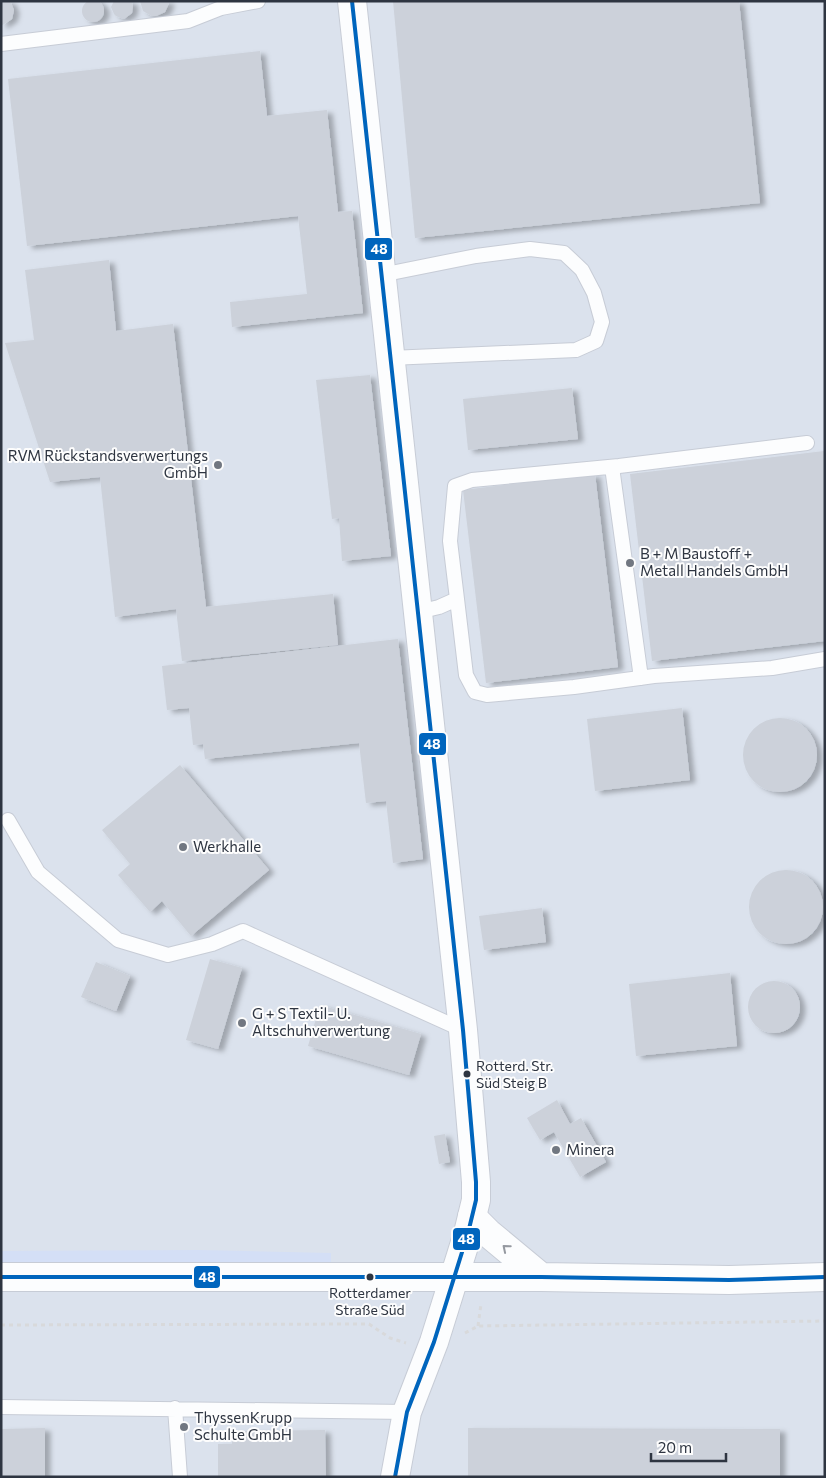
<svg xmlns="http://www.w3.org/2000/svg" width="826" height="1478" viewBox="0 0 826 1478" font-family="Commissioner,sans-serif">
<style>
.built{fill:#dbe2ed}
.green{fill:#d4dff6}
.building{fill:#ccd1da;filter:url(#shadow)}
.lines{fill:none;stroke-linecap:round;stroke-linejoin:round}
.service-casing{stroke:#c7ccd6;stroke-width:16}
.minor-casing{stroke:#c7ccd6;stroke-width:30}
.tertiary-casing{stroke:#c7ccd6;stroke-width:30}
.path{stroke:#d8d9db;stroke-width:3;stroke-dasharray:4 4;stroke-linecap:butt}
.service{stroke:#fcfdfe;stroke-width:14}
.minor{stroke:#fcfdfe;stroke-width:28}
.tertiary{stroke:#fcfdfe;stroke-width:28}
.bus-1-casing{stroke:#fdfdfd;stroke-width:8}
.bus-1{stroke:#0065bd;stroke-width:4}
.oneway{stroke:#9599a0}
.poi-dot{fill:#717781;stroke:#fdfdfd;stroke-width:2}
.bus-dot{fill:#2e3541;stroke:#fdfdfd;stroke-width:2}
.labels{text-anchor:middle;stroke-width:4;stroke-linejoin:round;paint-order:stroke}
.bus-label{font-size:14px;fill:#2e3541;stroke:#fdfdfd;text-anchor:start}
.poi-label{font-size:15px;fill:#2e3541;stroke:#fdfdfd;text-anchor:start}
.line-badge{stroke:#fdfdfd;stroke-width:2}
.badge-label{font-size:14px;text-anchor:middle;font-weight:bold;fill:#fff}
</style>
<defs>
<filter id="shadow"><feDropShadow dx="5.5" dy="3" stdDeviation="2.5" flood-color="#0004"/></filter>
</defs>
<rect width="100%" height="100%" fill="#eef1f8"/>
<path class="built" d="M1 1H825V1477H1Z"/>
<path class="green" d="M199 1250 331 1253V1263L1 1262V1251Z"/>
<path class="building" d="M82 11a11 11 0 1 1 22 0a11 11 0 1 1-22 0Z
M1 1H10L14 10 12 19 1 26Z
M114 1H131L133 5 132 13 124 19 116 16 114 14 111 7Z
M140 1H169V3L165 12 156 16H152L143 11Z
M393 1H739L760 203 415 238Z
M260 51 267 116 327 110 338 212 352 211 363 313 232 327 230 302 307 294 298 216 27 246 8 79Z
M109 260 116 331 173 324 206 607 333 594 338 645 182 661 176 609 115 617 100 477 50 482 5 343 34 340 25 270Z
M370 375 391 556 342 561 339 518 332 519 316 380Z
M572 388 578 439 468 450 463 399Z
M824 451 825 641 652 661 630 474Z
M595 474 618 667 486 683 463 490Z
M398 639 423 859 393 863 386 801 366 803 359 743 205 759 203 744 193 745 189 708 167 710 162 666Z
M682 708 690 780 595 791 587 719Z
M743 755a37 37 0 1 1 74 0a37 37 0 1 1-74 0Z
M180 765 269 870 191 936 162 901 150 912 118 875 130 864 102 830Z
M749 907a37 37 0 1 1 74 0a37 37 0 1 1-74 0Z
M542 908 546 942 484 950 479 916Z
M210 959 242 968 218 1049 186 1040Z
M96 962 130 976 116 1011 81 997Z
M730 973 737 1046 636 1056 629 984Z
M748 1007a26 26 0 1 1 52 0a26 26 0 1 1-52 0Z
M320 1005 421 1034 409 1075 308 1046Z
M557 1100 570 1124 581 1118 606 1162 580 1177 554 1132 540 1140 527 1118Z
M445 1134 450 1162 439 1164 434 1136Z
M45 1428V1477H1V1429Z
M468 1428 780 1429V1477H468Z
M325 1430 326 1477H218V1444H232V1431Z"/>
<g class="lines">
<defs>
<path id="service" d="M1 44 188 21 221 8 258 1
M381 275 476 256 530 249 564 253 582 270 594 293 602 322 596 341 576 350 390 358
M612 467 641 678
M457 599 466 675 475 692 487 695 574 687 654 676 772 668 825 659
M418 612 439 607 457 599 450 541 455 486 472 480 619 466 807 443
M8 820 38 872 118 940 168 955 212 944 243 931 463 1030
M1 1407 407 1412
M175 1408 180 1477"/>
<path id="minor" d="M352 1 463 1030 476 1182V1200L468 1233 434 1342 407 1412 395 1477"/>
<path id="tertiary" d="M472 1217 488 1233 541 1277
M1 1277H541L729 1280 825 1277"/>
</defs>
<use href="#service" class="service-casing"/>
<use href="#minor" class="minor-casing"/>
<use href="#tertiary" class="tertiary-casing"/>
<path class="path" d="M1 1325 369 1324 390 1338 406 1343
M478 1326 481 1304
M465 1333 478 1326 825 1321"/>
<use href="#service" class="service"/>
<use href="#minor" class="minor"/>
<use href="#tertiary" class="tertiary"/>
<defs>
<path id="bus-1" d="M352 1 463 1030 476 1182V1200L468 1233 434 1342 407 1412 395 1477
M1 1277H541L729 1280 825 1277"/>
</defs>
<use href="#bus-1" class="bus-1-casing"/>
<use href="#bus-1" class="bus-1"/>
</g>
<defs><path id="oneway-chevron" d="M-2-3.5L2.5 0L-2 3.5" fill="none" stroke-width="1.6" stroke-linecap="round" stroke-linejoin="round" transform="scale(1.25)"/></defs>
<use class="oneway" href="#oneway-chevron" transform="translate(506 1248) rotate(-140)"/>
<g class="poi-dot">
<circle cx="218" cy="465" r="5"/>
<circle cx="630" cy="563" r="5"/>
<circle cx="183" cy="847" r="5"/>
<circle cx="242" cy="1023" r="5"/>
<circle cx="556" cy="1150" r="5"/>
<circle cx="184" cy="1427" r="5"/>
</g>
<g class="bus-dot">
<circle cx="467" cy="1074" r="4.5"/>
<circle cx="370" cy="1277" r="4.5"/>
</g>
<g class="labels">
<g class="bus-label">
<text x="476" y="1071">Rotterd. Str.<tspan x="476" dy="17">Süd Steig B</tspan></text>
<text x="370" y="1298" text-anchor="middle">Rotterdamer<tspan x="370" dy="17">Straße Süd</tspan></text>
</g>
<g class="poi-label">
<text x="208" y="461" text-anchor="end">RVM Rückstandsverwertungs<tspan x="208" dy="17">GmbH</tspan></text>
<text x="640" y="559">B + M Baustoff +<tspan x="640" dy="17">Metall Handels GmbH</tspan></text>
<text x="193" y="852">Werkhalle</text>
<text x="252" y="1019">G + S Textil- U.<tspan x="252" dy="17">Altschuhverwertung</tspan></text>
<text x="566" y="1155">Minera</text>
<text x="194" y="1423">ThyssenKrupp<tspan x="194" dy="17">Schulte GmbH</tspan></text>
</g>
</g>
<g class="line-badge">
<rect x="364" y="237" width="29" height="24" rx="5" fill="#0065bd"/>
<rect x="418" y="732" width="29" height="24" rx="5" fill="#0065bd"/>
<rect x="452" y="1227" width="29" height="24" rx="5" fill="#0065bd"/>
<rect x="193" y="1265" width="28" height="24" rx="5" fill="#0065bd"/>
</g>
<g class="badge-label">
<text x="379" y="254">48</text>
<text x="432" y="749">48</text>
<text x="466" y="1244">48</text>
<text x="207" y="1282">48</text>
</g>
<rect width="826" height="1478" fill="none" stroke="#2e3541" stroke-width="5"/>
<path d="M651 1453v8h75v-8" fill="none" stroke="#2e3541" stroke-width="2.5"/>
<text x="658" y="1453" font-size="15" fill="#2e3541" stroke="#fdfdfd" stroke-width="4" paint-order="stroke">20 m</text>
</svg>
